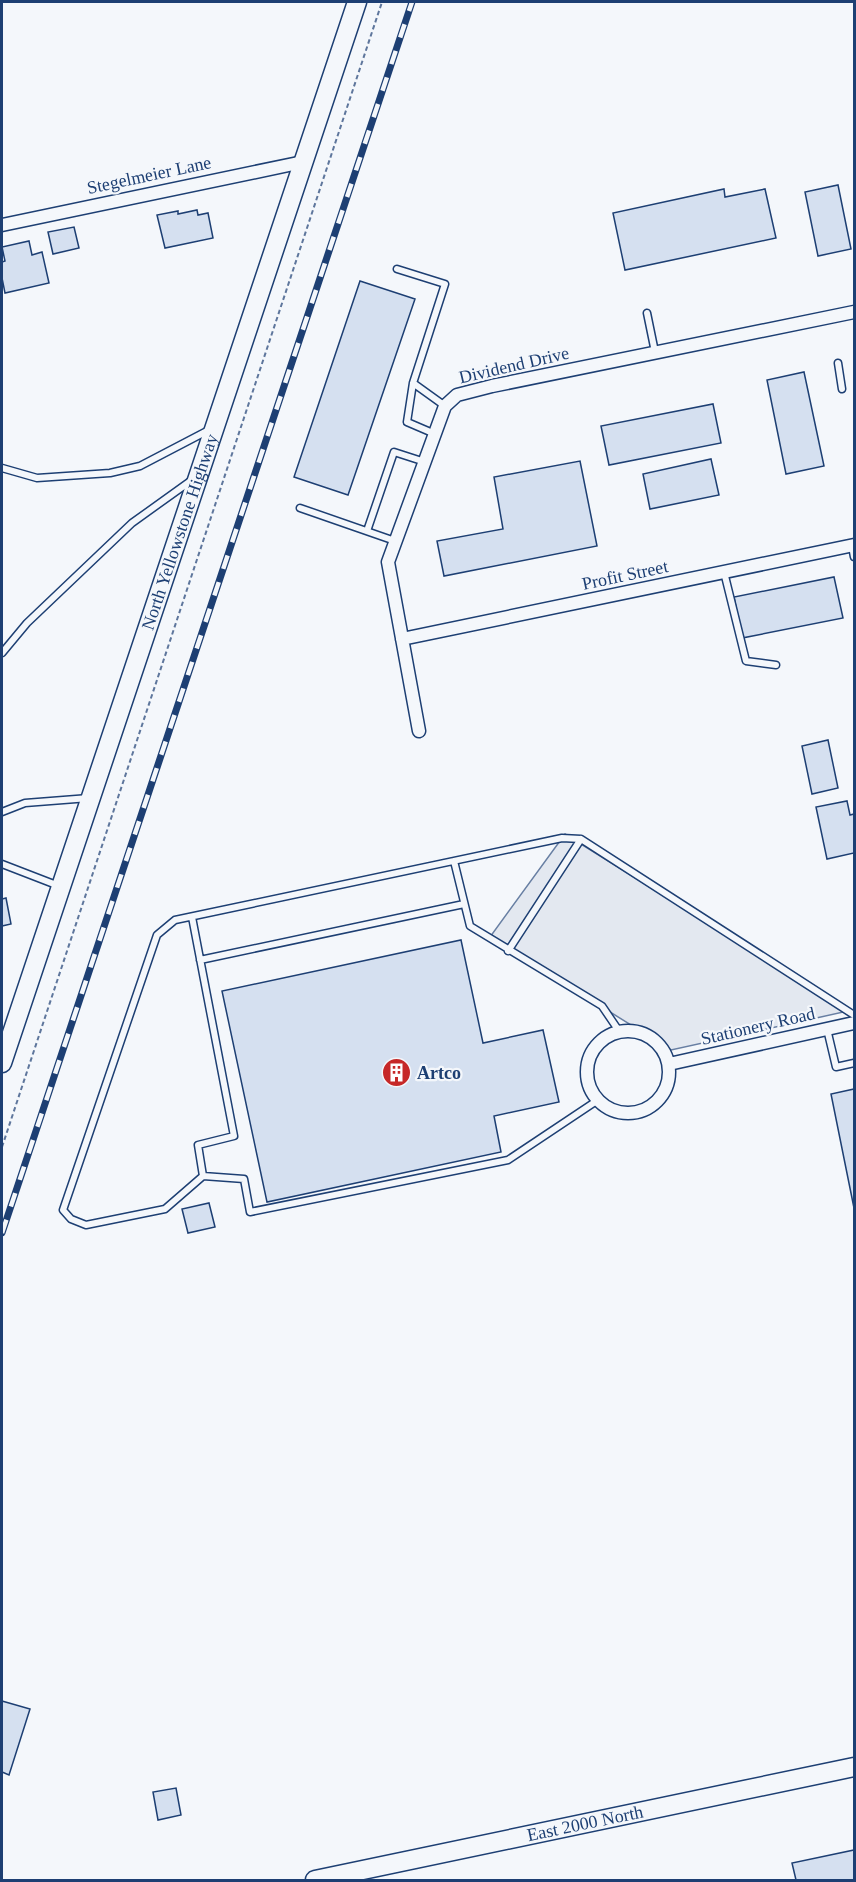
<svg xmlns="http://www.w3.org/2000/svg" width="856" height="1882" viewBox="0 0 856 1882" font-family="Georgia,serif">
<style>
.parking{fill:#e3e8f0;stroke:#687fa3;stroke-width:1.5}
.building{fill:#d5e0f0;stroke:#1d3f73;stroke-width:1.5}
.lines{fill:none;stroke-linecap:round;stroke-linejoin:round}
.lane-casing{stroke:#1d3f73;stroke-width:9}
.street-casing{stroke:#1d3f73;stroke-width:15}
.secondary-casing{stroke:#1d3f73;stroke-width:21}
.path{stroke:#5e769c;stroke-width:2;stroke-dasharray:4.5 3;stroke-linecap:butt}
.lane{stroke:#f4f7fb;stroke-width:6}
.street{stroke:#f4f7fb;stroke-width:12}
.secondary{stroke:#f4f7fb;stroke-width:18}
.rail-casing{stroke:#1d3f73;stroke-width:7}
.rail{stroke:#f4f7fb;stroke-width:4.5;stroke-dasharray:14;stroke-linecap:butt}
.labels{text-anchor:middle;stroke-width:4.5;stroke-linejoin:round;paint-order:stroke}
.street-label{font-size:18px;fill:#1d3f73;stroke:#f4f7fb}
.poi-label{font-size:18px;font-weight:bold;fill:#1d3f73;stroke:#f4f7fb;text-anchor:start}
</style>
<rect width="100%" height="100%" fill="#f4f7fb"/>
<path class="parking" d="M565 834 848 1011 671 1050 490 937Z"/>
<path class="building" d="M838 185 851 249 818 256 805 192Z
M724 189 725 197 765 189 776 238 625 270 613 213Z
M197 210 198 215 208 213 213 238 165 248 157 215 178 211V214Z
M74 227 79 248 53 254 48 232Z
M29 241 32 255 42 252 49 283 5 293 2 278V262L5 261 2 247Z
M360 281 415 299 348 495 294 477Z
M804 372 824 466 786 474 767 380Z
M713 404 721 443 609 465 601 426Z
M711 459 719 495 650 509 643 474Z
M580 461 597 546 444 576 437 541 503 529 494 477Z
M834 577 843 618 742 638 734 597Z
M828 740 838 788 812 794 802 746Z
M847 801 850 815 854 814V853L827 859 816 807Z
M6 898 11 924 2 926V899Z
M461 940 483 1043 543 1030 559 1102 494 1116 501 1152 267 1202 222 991Z
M854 1089V1208L831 1094Z
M209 1203 215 1227 188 1233 182 1209Z
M2 1701 30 1709 9 1775 2 1772Z
M176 1788 181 1815 158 1820 153 1792Z
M854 1850V1880H796L792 1863Z"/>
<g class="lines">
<defs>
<path id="lane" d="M397 269 445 284 413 383 407 422 435 434
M647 313 655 352
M838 363 842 389
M413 383 445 406
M2 468 37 478 110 473 140 466 209 430
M300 508 395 541
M367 531 394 452 425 462
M852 546 854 557
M724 572 746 661 776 665
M2 653 27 623 132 523 192 480
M2 812 25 803 89 798
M454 861 470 926 602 1006 619 1031
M2 864 59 886
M192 917 234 1136 198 1145 203 1176
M508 951 581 839
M200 960 464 904
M827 1029 836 1067 854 1063
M598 1100 508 1160 250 1212 244 1179 203 1176 165 1209 86 1225 71 1219 63 1210 157 935 175 920 562 838 581 839 854 1015"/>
<path id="street" d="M2 225 303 162
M402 639 854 545
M419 731 388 562 445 406 457 395 492 386 854 312
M587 1072a41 41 0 1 1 82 0a41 41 0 1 1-82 0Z
M669 1064 854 1023"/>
<g id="secondary">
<path id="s1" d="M2 1063 357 2"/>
<path id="s2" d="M315 1880 854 1767"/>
</g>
</defs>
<use href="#lane" class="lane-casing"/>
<use href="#street" class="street-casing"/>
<use href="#secondary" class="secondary-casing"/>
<path class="path" d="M2 1147 382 2"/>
<use href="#lane" class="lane"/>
<use href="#street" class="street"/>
<use href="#secondary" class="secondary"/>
<defs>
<path id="rail" d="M2 1233 412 2"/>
</defs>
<use href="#rail" class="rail-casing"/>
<use href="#rail" class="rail"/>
</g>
<defs>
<symbol id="building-disc" viewBox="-11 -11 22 22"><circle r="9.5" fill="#c62828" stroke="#f4f7fb"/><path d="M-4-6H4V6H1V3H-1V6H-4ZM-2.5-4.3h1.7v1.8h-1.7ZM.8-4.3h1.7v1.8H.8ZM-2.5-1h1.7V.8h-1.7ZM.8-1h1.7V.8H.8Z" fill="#fff"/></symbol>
</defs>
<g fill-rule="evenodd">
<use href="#building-disc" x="380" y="1056" width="33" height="33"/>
</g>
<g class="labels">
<g class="street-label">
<text transform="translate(149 175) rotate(-12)" y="6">Stegelmeier Lane</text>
<text transform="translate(514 365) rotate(-13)" y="6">Dividend Drive</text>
<text dy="6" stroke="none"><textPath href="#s1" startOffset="560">North Yellowstone Highway</textPath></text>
<text transform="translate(625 575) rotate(-12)" y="6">Profit Street</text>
<text transform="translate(758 1026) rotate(-13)" y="6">Stationery Road</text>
<text dy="6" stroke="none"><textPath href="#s2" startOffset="276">East 2000 North</textPath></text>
</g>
<g class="poi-label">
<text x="417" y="1079">Artco</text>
</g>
</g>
<rect width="856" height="1882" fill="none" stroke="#1d3f73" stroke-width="6"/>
</svg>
